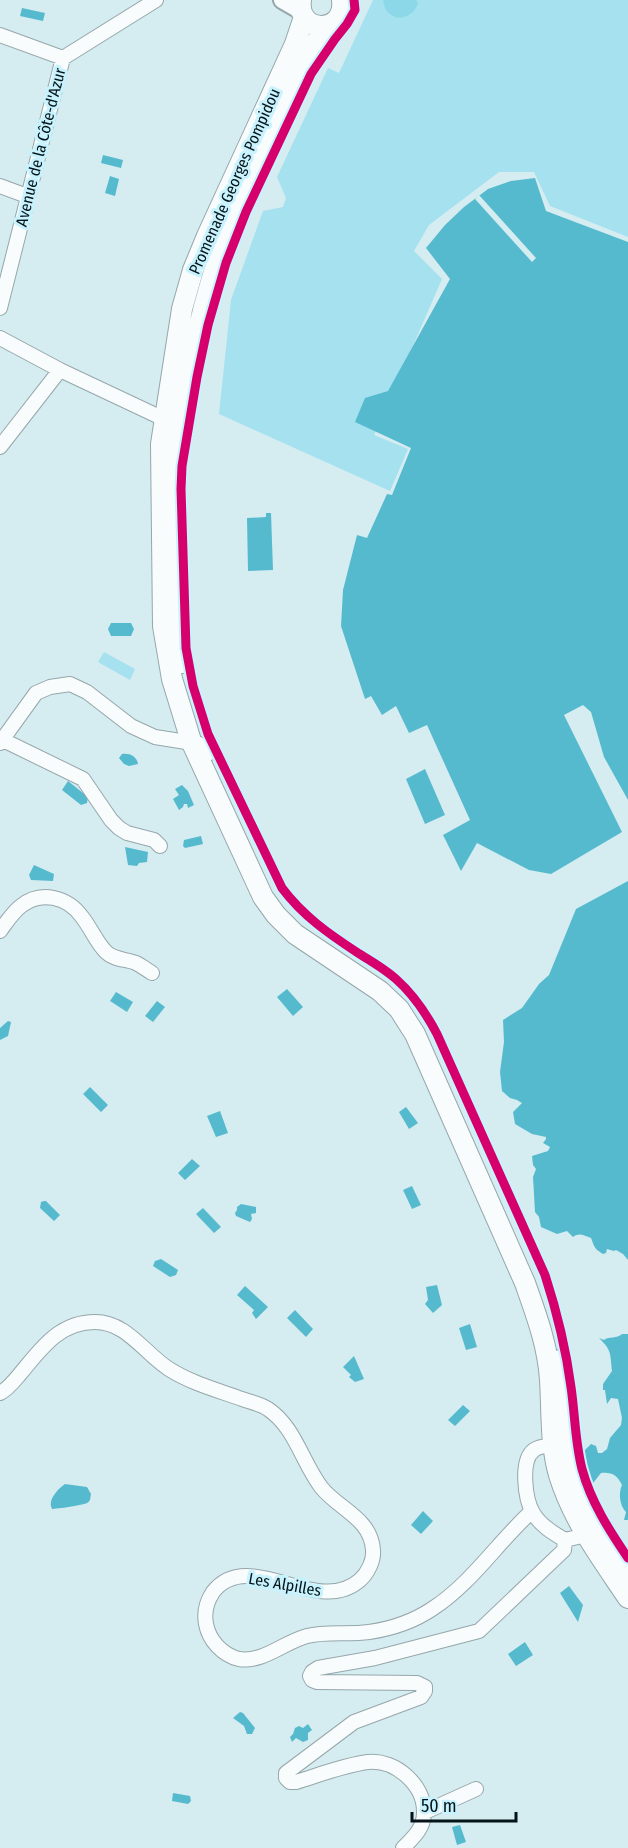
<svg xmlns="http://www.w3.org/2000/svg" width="628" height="1848" viewBox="0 0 628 1848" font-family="'Fira Sans Condensed',sans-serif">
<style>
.green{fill:#a5e1ef}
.forest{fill:#8cd8e9}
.water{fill:#56bace}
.pier{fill:#d5ecf1}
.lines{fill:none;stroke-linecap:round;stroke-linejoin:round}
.minor-casing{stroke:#95a7ab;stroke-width:16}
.tertiary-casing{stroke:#95a7ab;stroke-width:20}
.secondary-casing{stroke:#95a7ab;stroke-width:22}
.minor{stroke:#f9fcfd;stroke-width:14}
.tertiary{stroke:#f9fcfd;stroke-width:16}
.secondary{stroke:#f9fcfd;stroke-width:20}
.cycleway-casing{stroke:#c8f3fe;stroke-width:13}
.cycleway{stroke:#d6006c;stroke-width:9}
.labels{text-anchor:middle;stroke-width:6;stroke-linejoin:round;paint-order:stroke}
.street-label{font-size:16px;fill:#051418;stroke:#c8f3fe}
</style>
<rect width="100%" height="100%" fill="#d5ecf1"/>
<path class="green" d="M373 0H628V237L550 206 534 172H499L429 225 414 251 442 279 374 435 408 449 390 491 219 414 231 300 263 211 283 207 286 198 277 177 328 68 339 73Z
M104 652 135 669 130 680 98 662Z"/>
<path class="forest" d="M383 0H416L418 3C414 17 396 24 386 10 384 7 384 3 383 0Z"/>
<path class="water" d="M22 8 45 13 43 21 20 16Z
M103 155 123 160 121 168 101 163Z
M110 176 119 179 115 196 105 193Z
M535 178 546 211 628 242V800L604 757 591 712 583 705 564 715 622 832 551 874 529 870 477 843 461 871 443 835 470 820 427 725 409 733 396 706 382 715 371 696 365 699 341 626 343 590 357 535 367 538 387 494 392 495 411 448 355 422 365 398 388 391 450 279 426 248 445 225 464 207 488 189 511 181Z
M266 513H271L273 570 248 571 247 518 266 517Z
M111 623H131L134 629 131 636H111L108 629Z
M122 754C129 753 137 756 138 764L129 766 124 764 119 758Z
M425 769 445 815 425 824 406 779Z
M68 781 88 797 87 803 81 805 62 790Z
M182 785 188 791 194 805 188 808 187 804H184L183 807 179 810 173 799 179 795 175 789Z
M201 836 203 844 185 848 183 846 184 840Z
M125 847 148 852 147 862 139 863 137 866 128 865Z
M34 865 54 874 53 881 31 880 29 875Z
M628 881V1260L623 1254 616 1250 614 1251 607 1249 606 1253 603 1254C594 1248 595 1248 591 1238 584 1236 580 1232 573 1237L567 1231 557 1234 541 1227 539 1217 535 1212 533 1177 536 1169 533 1165 532 1156 548 1151 550 1147 543 1143 546 1139V1137L532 1134 515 1124 513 1112 522 1103 517 1100 510 1098 502 1091 500 1072 504 1042 503 1020 522 1008 539 984 549 975 576 909Z
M287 989 303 1007 293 1016 277 997Z
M116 992 133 1002 127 1012 110 1001Z
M157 1001 165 1007 153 1022 145 1016Z
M8 1021 11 1022 8 1036 0 1040V1028Z
M90 1087 108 1105 101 1112 83 1094Z
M406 1107 418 1123 409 1129 399 1112Z
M220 1111 228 1133 216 1137 207 1116Z
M192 1159 200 1166 185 1180 178 1173Z
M412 1186 421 1205 412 1209 403 1190Z
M44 1201H46L60 1215 54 1221 40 1208 41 1202Z
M241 1204 256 1207V1213L251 1214 252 1219 250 1222 236 1216 235 1213 237 1210V1207Z
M203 1208 221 1227 214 1233 196 1214Z
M161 1259 178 1270 176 1275 170 1277 153 1266 155 1261Z
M437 1285 442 1305 433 1313 425 1304 428 1300 426 1287Z
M245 1286 268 1307 256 1319 252 1313 254 1310 237 1295Z
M295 1310 313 1329 306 1337 287 1318Z
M470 1324 477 1347 466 1350 459 1328Z
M622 1334H628V1520H624L626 1512C620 1506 618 1494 622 1485 617 1475 612 1472 601 1473L590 1487 589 1491 572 1450 583 1452 591 1444 596 1446 598 1453H602L607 1449 610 1438 621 1425 622 1418 618 1399 611 1398 607 1404 605 1390H603V1384L612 1371C610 1353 612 1351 599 1338L604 1340C609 1336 617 1339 622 1334Z
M354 1356 364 1379 355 1382 349 1377 351 1375 343 1367Z
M463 1405 470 1411 455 1426 448 1420Z
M65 1484 87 1487 91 1494C90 1498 91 1501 87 1503 84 1505 56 1509 52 1509 47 1500 58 1489 65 1484Z
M423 1511 433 1521 421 1534 411 1525Z
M569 1586 583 1605 578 1622 560 1593Z
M525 1642 533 1655 516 1666 508 1654Z
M240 1712 243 1713 255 1728 252 1734H247L244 1726 233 1718Z
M308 1724 312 1730 308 1733V1740L303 1742 296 1738 292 1742 290 1737 293 1734 295 1728 299 1726 303 1728Z
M173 1793 190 1796 191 1801 188 1804 172 1801Z
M460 1825 466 1842 457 1845 452 1827Z"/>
<path class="pier" d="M479 195 536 258 532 262 475 199Z"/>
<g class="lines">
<defs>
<path id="minor" d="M0 35 63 58
M0 186 27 196
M0 308 63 58 156 0
M0 338 60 370 164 419 173 421
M0 447 60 370
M3 740 83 779 111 820 119 828 127 833 154 840 160 846
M0 743 36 693 50 687 70 684 87 692 131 726 155 737 199 744 210 753
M0 931C6 923 12 913 21 906 41 890 68 897 82 917 91 928 96 942 106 952 114 960 126 959 136 963 142 966 147 970 152 973
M0 1393C8 1389 14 1381 20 1374 41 1349 59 1322 95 1322 127 1322 144 1353 169 1369 191 1383 217 1390 242 1399 250 1402 261 1404 268 1409 295 1427 302 1462 321 1487 338 1509 371 1518 373 1550 374 1560 368 1573 360 1580 317 1618 249 1546 213 1592 207 1601 204 1613 206 1624 209 1640 222 1655 239 1659 263 1663 284 1642 307 1636 327 1631 348 1635 369 1632 390 1629 414 1621 432 1609 471 1584 497 1543 532 1511
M562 1447C554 1445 541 1445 534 1450 520 1460 525 1499 533 1513 540 1525 553 1533 565 1540L586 1535 592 1532
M425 1812 476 1789
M403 1848C413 1838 424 1828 424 1813 425 1785 395 1759 368 1762 344 1765 319 1775 296 1782H290L286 1778V1773L354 1722 421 1697 425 1691V1687L417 1683 317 1682 312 1680 310 1676 312 1672 318 1668 375 1658 479 1631 564 1550 565 1540"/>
<path id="tertiary" d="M282 0 301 11"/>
<path id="secondary" d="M301 0C296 34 346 35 342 0
M304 17 295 44 207 236 193 270 182 309 161 444 163 626 172 679 191 741 263 897 276 915 295 934 380 991 399 1009 415 1034 525 1283C536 1314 548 1346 550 1380 552 1411 550 1444 559 1475 573 1521 602 1559 628 1598
M182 663C176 631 177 599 176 567 175 537 172 505 175 475 183 388 201 299 233 217L311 51 326 26
M560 1360 570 1448 574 1470 585 1503 598 1528 628 1573"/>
</defs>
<use href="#minor" class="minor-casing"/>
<use href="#tertiary" class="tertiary-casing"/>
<use href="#secondary" class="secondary-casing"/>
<use href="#minor" class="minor"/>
<use href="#tertiary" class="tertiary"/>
<use href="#secondary" class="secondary"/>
<defs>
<path id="cycleway" d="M354 0 355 10 347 24 335 39 311 74 246 212 226 263 208 325 197 377 182 466 181 489 186 648 193 686 208 734 282 888C303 916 329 934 358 953 371 961 385 969 396 979 414 995 426 1013 437 1034L545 1275C557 1312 566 1349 571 1387 575 1414 575 1442 582 1469 591 1502 609 1530 628 1558"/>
</defs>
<use href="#cycleway" class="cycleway-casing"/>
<use href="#cycleway" class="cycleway"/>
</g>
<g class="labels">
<g class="street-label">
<text transform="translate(40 147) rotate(-76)" y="6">Avenue de la Côte-d'Azur</text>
<text transform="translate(234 181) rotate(-66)" y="6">Promenade Georges Pompidou</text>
<text transform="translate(285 1584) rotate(10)" y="6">Les Alpilles</text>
</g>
</g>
<path d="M412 1812v9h104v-9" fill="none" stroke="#051418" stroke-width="3"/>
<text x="421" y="1812" font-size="18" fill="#051418" stroke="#c8f3fe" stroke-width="4.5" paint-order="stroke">50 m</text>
</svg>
